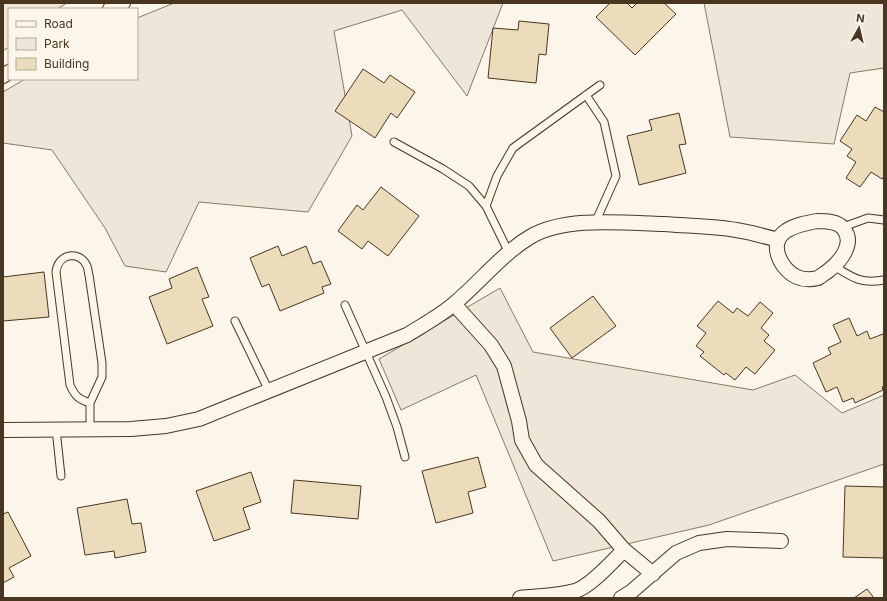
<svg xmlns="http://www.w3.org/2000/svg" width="887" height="601" viewBox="0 0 887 601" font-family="Inter,sans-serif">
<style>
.green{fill:#ede6d9;stroke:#887966}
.building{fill:#ecdcbc;stroke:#4a3520}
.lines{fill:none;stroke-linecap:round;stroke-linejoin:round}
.service-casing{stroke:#4a3520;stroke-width:9}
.minor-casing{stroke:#4a3520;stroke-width:16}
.service{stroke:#fbf6e9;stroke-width:7}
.minor{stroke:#fbf6e9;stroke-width:14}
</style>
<rect width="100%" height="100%" fill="#fbf6e9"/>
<path class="green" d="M3 3H67L57 9H9V47L3 51Z
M174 3H503L467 96 402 10 334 31 352 136 308 212 199 202 166 272 125 266 105 228 52 150 3 143V92L25 79H137V18Z
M704 3H884V68L850 73 834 144 730 137Z
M500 288 533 352 753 390 795 375 842 413 884 395V464L709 525 553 561 476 375 401 410 379 359Z"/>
<path class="building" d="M610 3H627L632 8 637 3H664L676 14 635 55 596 17Z
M519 21 549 24 546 55 539 54 536 83 488 78 493 28 518 30Z
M363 69 384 83 390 75 415 92 397 118 391 113 375 138 335 111Z
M875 107 884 112V176L882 179 871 172 860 187 846 178 856 162 847 156 852 149 840 141 857 115 866 121Z
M679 113 686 144 679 145 686 173 639 185 627 136 652 130 649 120Z
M381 187 419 216 388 256 368 241 362 249 338 231 357 205 363 210Z
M278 246 282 256 306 246 313 264 321 261 331 284 322 287 324 293 280 311 269 284 262 287 250 258Z
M197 267 209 297 202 299 213 326 167 344 149 297 172 288 169 279Z
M44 272 49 317 3 321V277Z
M593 296 616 326 572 358 550 328Z
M718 301 733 313 737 308 748 316 760 302 773 313 761 328 769 335 764 341 775 350 755 374 746 367 735 380 726 373 724 375 700 356 704 352 696 346 706 333 697 326Z
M849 318 857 336 867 331 870 339 883 334 884 337V386L882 387 883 390 855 403 853 398 843 402 837 387 826 392 813 363 831 354 828 348 841 342 833 325Z
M478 457 486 487 468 492 473 513 436 523 422 471Z
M251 472 261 502 243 508 250 529 214 541 196 491Z
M294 480 361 486 358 519 291 513Z
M845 486 884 487V558L843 557Z
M127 499 132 524 141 523 146 552 115 558 114 551 85 555 77 508Z
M8 512 31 556 9 568 14 577 3 583V514Z
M867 589 874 598H854Z"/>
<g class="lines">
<defs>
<path id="service" d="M586 95 604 122 616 176 595 223
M394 142 443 169 469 186 486 206
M843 227 868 218 884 220
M509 253 486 206 497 176 513 148 600 85
M834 266C853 278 861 284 884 280
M345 305 386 397 397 427 405 457
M235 321 269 391
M56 429 61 476
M90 429V403C78 399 75 396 70 385L56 272C58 253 80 250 87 266 88 268 88 272 89 275L102 363V377L90 403"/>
<path id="minor" d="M110 9 123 3
M3 76 9 72
M817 221C825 221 837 221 843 228 856 243 840 262 828 271 825 273 821 276 818 278 810 280 804 280 797 277 781 270 767 243 786 231 795 225 806 223 817 221Z
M454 304 491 345 504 366 519 421 522 440 536 465 599 521 624 550 653 574
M3 430 131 429 166 426 199 419 407 335C423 325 440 316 455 303 479 283 503 253 530 237 565 216 624 223 664 224 688 226 713 226 736 230 750 232 764 236 778 240
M520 598C538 596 558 596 575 591 590 587 613 561 624 550
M621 598 631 592 676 553 699 543 727 539 781 541"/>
</defs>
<use href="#service" class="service-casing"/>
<use href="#minor" class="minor-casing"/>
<use href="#service" class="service"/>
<use href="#minor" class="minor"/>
</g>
<rect width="887" height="601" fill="none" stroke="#4a3520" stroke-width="8"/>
<rect x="8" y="8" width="130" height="72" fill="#fbf6e9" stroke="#b4a999"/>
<rect x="16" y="21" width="20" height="6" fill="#fbf6e9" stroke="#b4a999"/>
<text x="44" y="28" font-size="12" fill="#4a3520">Road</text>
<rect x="16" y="38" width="20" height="12" fill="#ede6d9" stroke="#b4a999"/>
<text x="44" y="48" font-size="12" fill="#4a3520">Park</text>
<rect x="16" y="58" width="20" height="12" fill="#ecdcbc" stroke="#b4a999"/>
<text x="44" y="68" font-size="12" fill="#4a3520">Building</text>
<g transform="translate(859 28) rotate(8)" stroke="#fbf6e9" stroke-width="3" paint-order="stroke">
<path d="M0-3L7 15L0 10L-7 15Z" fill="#4a3520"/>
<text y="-6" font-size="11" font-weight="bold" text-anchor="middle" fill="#4a3520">N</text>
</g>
</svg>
